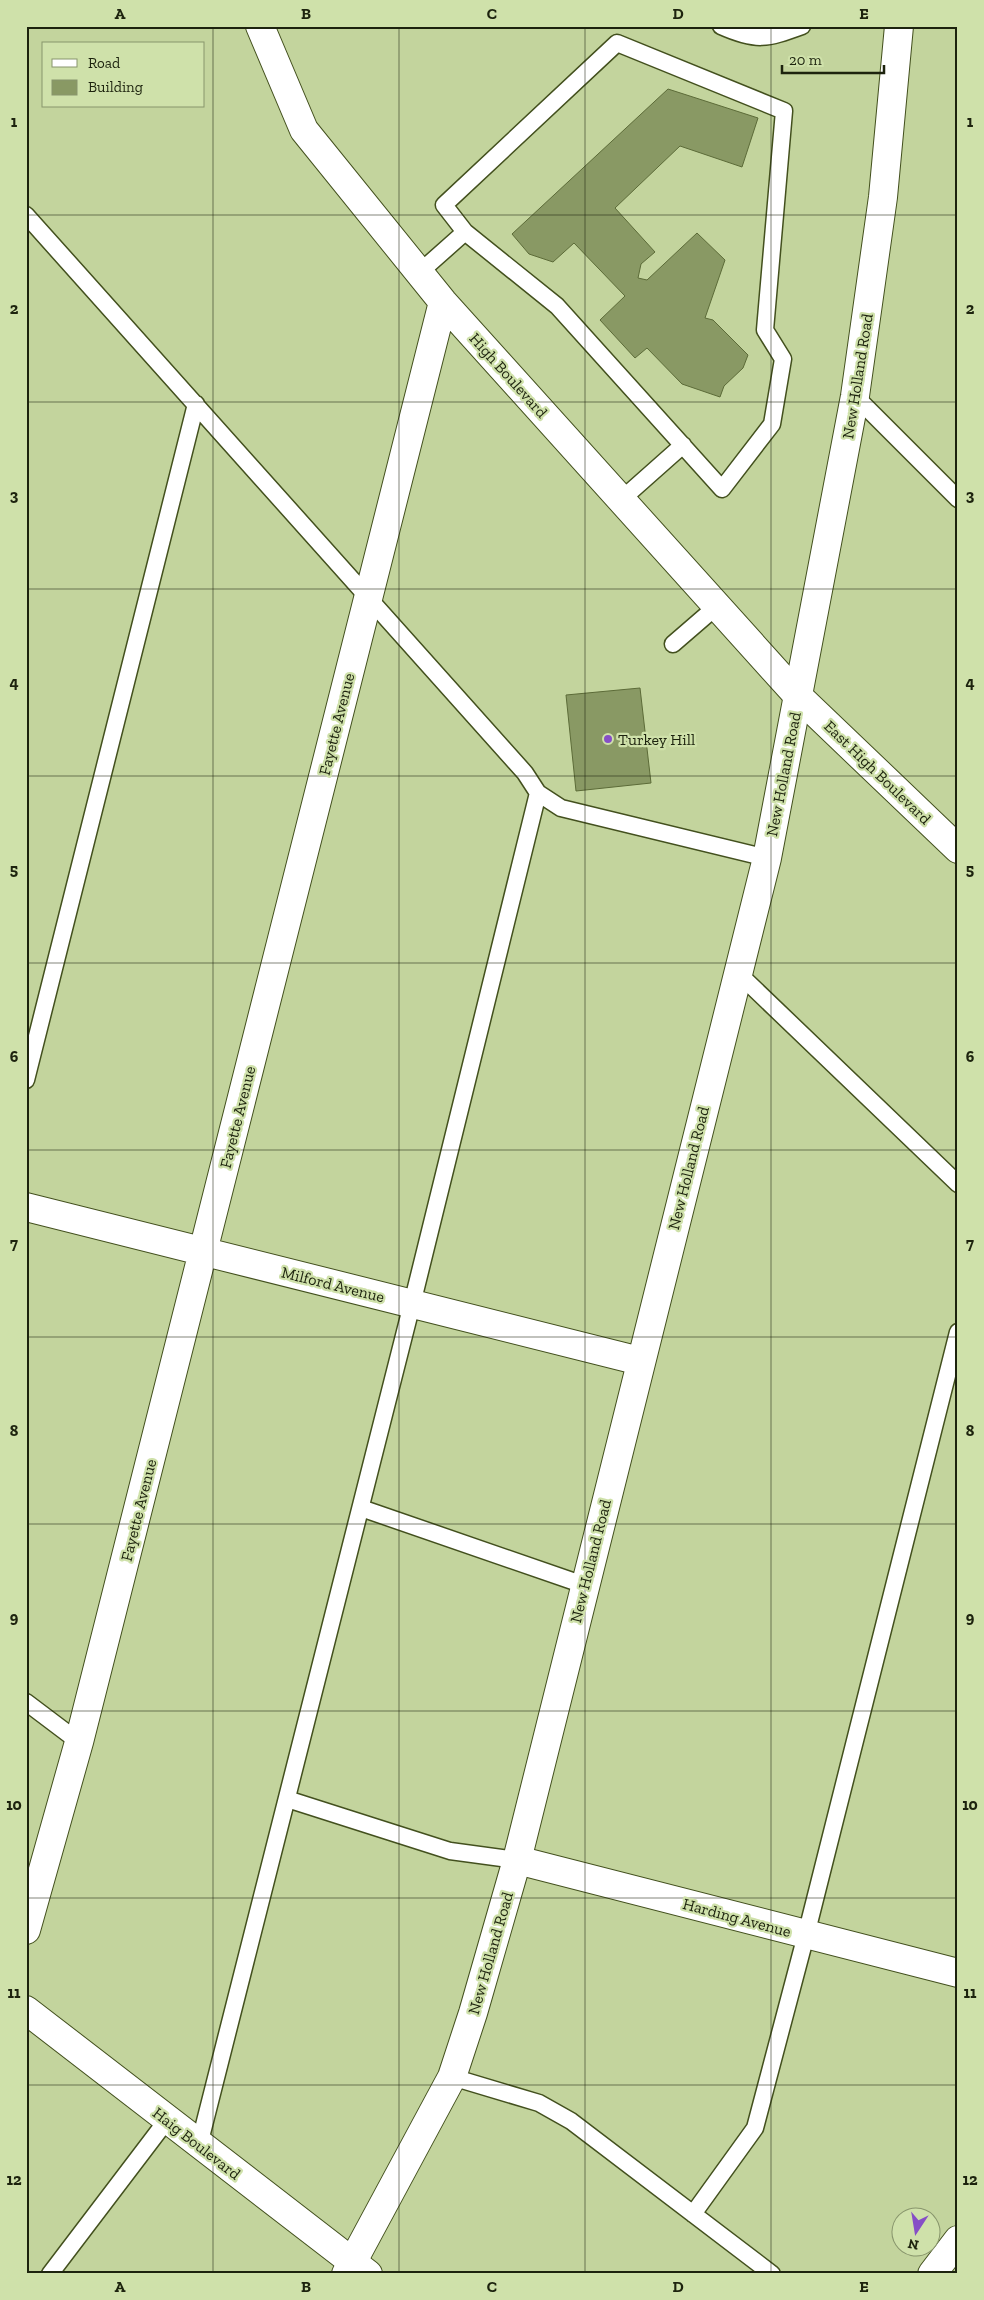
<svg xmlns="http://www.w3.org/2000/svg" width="984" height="2300" viewBox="0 0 984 2300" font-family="'Zilla Slab',serif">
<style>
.building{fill:#899964;stroke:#5c6b38}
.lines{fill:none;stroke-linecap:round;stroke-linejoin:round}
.service-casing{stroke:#43501e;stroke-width:19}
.minor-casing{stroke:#43501e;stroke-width:30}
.secondary-casing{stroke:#43501e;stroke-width:30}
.service{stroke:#fff;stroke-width:16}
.minor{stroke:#fff;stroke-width:28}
.secondary{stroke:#fff;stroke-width:28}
.grid{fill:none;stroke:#1d230e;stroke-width:1;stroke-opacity:0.55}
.poi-dot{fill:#864fc6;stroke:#cfe1aa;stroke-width:2}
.labels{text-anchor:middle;stroke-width:4.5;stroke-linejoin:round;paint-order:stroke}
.street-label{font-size:16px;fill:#1d230e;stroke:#cfe1aa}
.poi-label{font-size:16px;fill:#1d230e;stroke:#cfe1aa;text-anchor:start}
.neatline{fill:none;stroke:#1d230e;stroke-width:2}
.grid-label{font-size:16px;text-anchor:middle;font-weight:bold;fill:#1d230e}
</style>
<rect width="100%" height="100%" fill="#c3d49d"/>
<path class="building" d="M668 89 758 118 742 167 680 146 615 208 655 252 641 264 638 278 647 280 697 233 725 260 705 318 713 320 748 355 743 368 724 386 720 397 682 384 647 348 635 358 600 320 625 296 574 243 553 262 529 254 512 234Z
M640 688 651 783 576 791 566 695Z"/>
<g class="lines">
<defs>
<path id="service" d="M721 26C757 42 766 39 802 26
M617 43 784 111 765 330 783 359 772 424 722 489 557 306 465 232 444 205Z
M26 215 525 773 538 793 412 1304 199 2145
M420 272 465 232
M855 396 958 499
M621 500 683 445
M673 644 717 606
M538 793 561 808 767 858
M737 972 958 1184
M26 1080 196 404
M361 1508 584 1585
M26 1702 79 1742
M287 1799 450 1851 517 1860
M452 2077 539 2103 571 2121 772 2274
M693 2214 755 2128 806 1935 958 1332
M50 2274 167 2120"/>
<path id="minor" d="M260 26 304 130 443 302 798 696 958 849
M26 1207 640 1361
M517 1860 958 1973
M26 1930 79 1742 443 302
M26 2010 368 2274
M932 2274 958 2240"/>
<path id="secondary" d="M346 2274 452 2077 473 2013 517 1860 767 858 855 396 883 197 899 26"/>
</defs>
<use href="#service" class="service-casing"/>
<use href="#minor" class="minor-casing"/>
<use href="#secondary" class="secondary-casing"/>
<use href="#service" class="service"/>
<use href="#minor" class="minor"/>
<use href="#secondary" class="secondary"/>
</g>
<path class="grid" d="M213 26V2274M399 26V2274M585 26V2274M771 26V2274M26 215H958M26 402H958M26 589H958M26 776H958M26 963H958M26 1150H958M26 1337H958M26 1524H958M26 1711H958M26 1898H958M26 2085H958"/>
<circle class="poi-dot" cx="608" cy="739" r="5"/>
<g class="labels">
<g class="street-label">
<text transform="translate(509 375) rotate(48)" y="6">High Boulevard</text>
<text transform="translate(857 376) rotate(-81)" y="6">New Holland Road</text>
<text transform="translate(336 724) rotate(-76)" y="6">Fayette Avenue</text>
<text transform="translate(878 772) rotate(44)" y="6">East High Boulevard</text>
<text transform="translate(783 774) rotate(-79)" y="6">New Holland Road</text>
<text transform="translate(237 1117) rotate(-76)" y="6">Fayette Avenue</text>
<text transform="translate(688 1168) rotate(-76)" y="6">New Holland Road</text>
<text transform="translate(333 1284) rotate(14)" y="6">Milford Avenue</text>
<text transform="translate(138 1510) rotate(-76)" y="6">Fayette Avenue</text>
<text transform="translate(590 1561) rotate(-76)" y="6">New Holland Road</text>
<text transform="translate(737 1917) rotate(15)" y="6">Harding Avenue</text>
<text transform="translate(490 1953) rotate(-74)" y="6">New Holland Road</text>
<text transform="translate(197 2143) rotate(38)" y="6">Haig Boulevard</text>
</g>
<g class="poi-label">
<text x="618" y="745">Turkey Hill</text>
</g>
</g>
<rect width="984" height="2300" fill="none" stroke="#cfe1aa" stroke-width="55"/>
<rect x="42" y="42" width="162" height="65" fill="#cfe1aa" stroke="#88956c"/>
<rect x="52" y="59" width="25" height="8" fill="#ffffff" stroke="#88956c"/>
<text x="88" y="68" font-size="15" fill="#1d230e">Road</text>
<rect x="52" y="80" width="25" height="15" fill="#899964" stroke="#88956c"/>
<text x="88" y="92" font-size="15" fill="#1d230e">Building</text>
<g transform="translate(916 2232) rotate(192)"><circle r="24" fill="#cfe1aa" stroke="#88956c"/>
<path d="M0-4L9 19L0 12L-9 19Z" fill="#864fc6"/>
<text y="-8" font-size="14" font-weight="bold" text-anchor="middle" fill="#1d230e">N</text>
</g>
<path d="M782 65v8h102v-8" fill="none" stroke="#1d230e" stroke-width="2.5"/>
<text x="789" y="65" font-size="15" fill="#1d230e" stroke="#cfe1aa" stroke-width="4" paint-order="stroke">20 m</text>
<rect x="28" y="28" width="928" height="2244" class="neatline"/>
<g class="grid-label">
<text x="120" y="19">A</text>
<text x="306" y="19">B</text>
<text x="492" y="19">C</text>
<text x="678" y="19">D</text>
<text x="864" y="19">E</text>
<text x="14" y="127">1</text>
<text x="970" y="127">1</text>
<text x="14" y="314">2</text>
<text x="970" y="314">2</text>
<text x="14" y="501">3</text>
<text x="970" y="501">3</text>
<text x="14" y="688">4</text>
<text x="970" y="688">4</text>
<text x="14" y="875">5</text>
<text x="970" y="875">5</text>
<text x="14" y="1062">6</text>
<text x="970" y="1062">6</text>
<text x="14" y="1249">7</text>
<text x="970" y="1249">7</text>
<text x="14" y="1436">8</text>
<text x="970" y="1436">8</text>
<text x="14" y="1623">9</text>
<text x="970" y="1623">9</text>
<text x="14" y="1810">10</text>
<text x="970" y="1810">10</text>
<text x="14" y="1998">11</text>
<text x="970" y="1998">11</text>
<text x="14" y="2185">12</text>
<text x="970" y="2185">12</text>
<text x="120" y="2292">A</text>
<text x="306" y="2292">B</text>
<text x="492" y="2292">C</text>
<text x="678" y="2292">D</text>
<text x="864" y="2292">E</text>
</g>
</svg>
